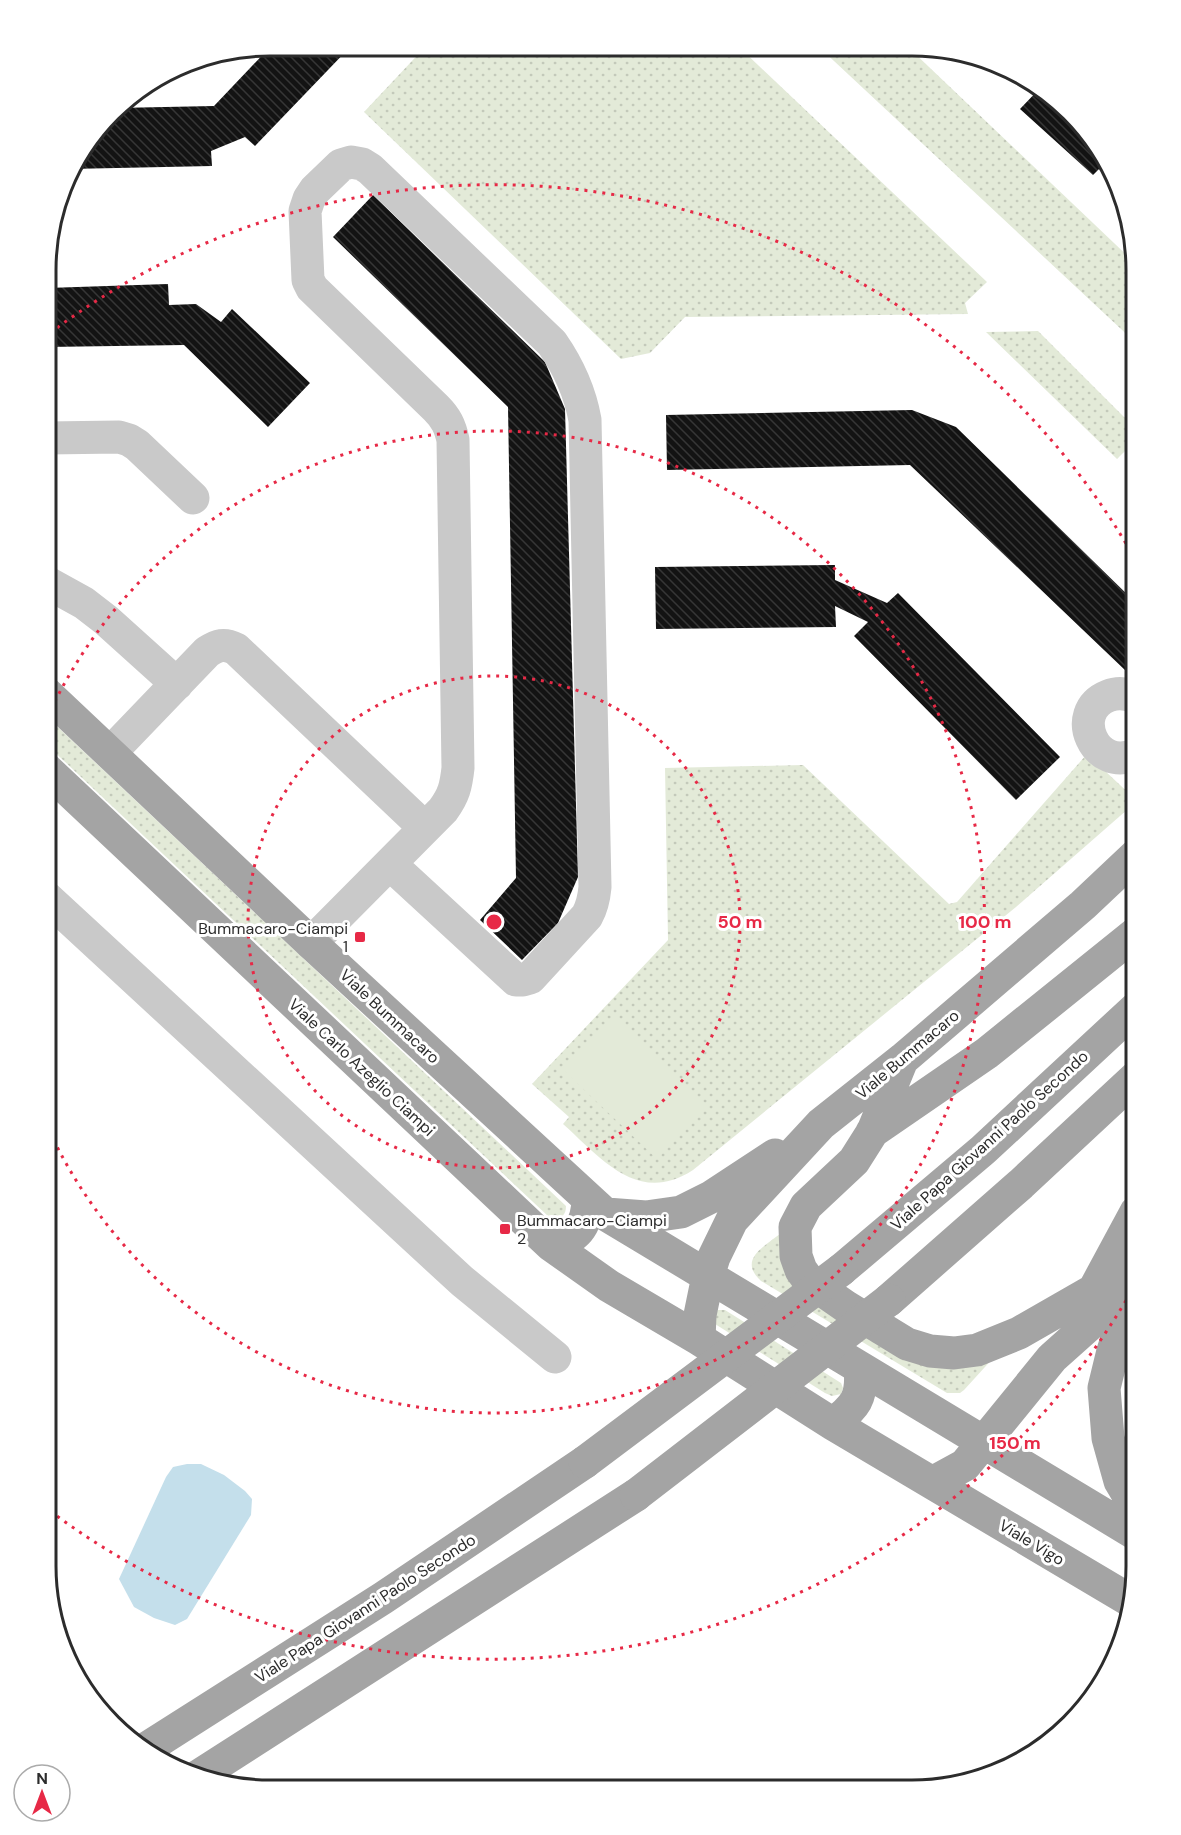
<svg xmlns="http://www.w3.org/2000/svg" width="1181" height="1835" viewBox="0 0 1181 1835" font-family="'DM Sans',sans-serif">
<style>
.green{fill:url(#green-dots)}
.pitch{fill:#e3ead8}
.water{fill:#c4dfeb}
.building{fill:url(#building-back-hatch)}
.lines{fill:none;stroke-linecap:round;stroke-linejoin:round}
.minor{stroke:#c9c9c9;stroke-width:33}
.major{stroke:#a4a4a4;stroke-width:33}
.major-bridge{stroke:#a4a4a4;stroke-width:33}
.ring{fill:none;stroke:#e72946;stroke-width:3;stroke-dasharray:3 6}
.poi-dot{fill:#e72946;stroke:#fff;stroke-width:2}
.labels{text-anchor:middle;stroke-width:6;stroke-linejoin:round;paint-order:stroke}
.poi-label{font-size:16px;fill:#2c2c2c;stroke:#fff;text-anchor:end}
.street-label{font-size:16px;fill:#2c2c2c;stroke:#fff}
.rim{fill:none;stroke:#2c2c2c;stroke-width:3}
.centre{fill:#e72946;stroke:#fff;stroke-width:3}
.ring-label{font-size:18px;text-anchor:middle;font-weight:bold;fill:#e72946;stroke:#fff;stroke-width:6;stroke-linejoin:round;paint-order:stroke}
</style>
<defs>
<pattern id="green-dots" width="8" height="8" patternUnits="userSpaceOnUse" patternTransform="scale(1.5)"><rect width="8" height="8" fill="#e3ead8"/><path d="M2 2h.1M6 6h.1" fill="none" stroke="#c3c9ba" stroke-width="1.8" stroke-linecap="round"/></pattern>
<pattern id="building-back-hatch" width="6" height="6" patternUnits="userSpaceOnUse" patternTransform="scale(1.5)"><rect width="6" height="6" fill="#131313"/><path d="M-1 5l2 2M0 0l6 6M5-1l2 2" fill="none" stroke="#363636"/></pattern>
</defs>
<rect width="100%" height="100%" fill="#fff"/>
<path class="green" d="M427 45 738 46 987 282 965 303 968 314 685 317 650 353 621 359 364 112Z
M819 47H908L1135 263 1136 343Z
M1038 331 1136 429V440L1117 459 986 332Z
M46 716 566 1206C566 1217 559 1220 549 1217L46 744Z
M1087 754 1136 800V802L1016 907 693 1170C638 1206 601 1158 563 1124L569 1117 532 1084 668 940 665 768 803 765 949 904 957 902Z
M780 1234 907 1355 995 1356 964 1390 960 1393H947L761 1281C738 1260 763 1247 780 1234Z
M718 1310H725L841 1383 843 1388 841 1394 832 1396 825 1393 715 1324V1312Z"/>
<path class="pitch" d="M613 1016 708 1106 657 1159 562 1069Z"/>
<path class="water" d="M187 1464H201L224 1475 245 1491 252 1499 251 1515 187 1619 175 1625 154 1618 134 1607 119 1579 166 1477 173 1467Z"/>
<path class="building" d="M272 45H352L255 146 245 137 211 151 212 166 69 169 116 108 214 106Z
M962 53 981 58 975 64Z
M1041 87 1048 91 1089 133 1106 162 1093 175 1020 109Z
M373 195 545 362 565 409 578 877 558 923 522 960 480 920 516 878 508 407 333 237Z
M168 284 169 305 196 304 221 322 232 309 310 383 268 427 184 345 47 347V288Z
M912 410 956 427 1136 603V661L1126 671 910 465 667 470 666 415Z
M835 565V580L887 603 898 593 1060 757 1016 800 854 636 868 622 835 606 836 627 656 629 655 567Z"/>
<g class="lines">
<path class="minor" d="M47 438 119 437 129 440 137 445 193 498
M46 582 84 603 106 620 177 684
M110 753 207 652C218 645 224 643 236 649L425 828
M1136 754C1095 774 1068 712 1108 696 1118 692 1127 693 1136 698
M46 897 462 1281 555 1357
M311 943 443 810C454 795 456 786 458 768L453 440C450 426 446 418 436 408L312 288 308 280 305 211 309 199 315 190 341 165 351 162 362 164 370 169 552 343C568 366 580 392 585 420L595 887C594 898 592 907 587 916L530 978 523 980H516L390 864"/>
<path class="major" d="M46 693 311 943 605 1214 1136 1534
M46 769 551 1245 609 1286 699 1339 833 1424 1131 1601
M902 1060 873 1131 854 1161 806 1206 795 1227 796 1256 801 1270 809 1281 845 1306 907 1344 930 1351 954 1353 977 1350 1019 1333 1136 1266
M872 1132 987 1053 1136 933
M606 1214 646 1217 681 1212 711 1197 775 1155
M551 1245C576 1239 587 1227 588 1200
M841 1270 983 1150 1136 1008
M1134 1286 1113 1351 1104 1388 1108 1438 1120 1481 1136 1508
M1094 1290 1136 1212
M889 1300 1021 1184 1136 1077
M699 1339 700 1315 708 1276 714 1257 732 1220 821 1124 903 1059 1083 905 1136 855
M833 1424C855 1407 863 1398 860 1369
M932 1483 965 1465 1052 1358 1136 1283
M144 1750 383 1598 585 1462
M197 1777 636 1495"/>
<path class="major-bridge" d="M585 1462 841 1270
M636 1495 889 1300"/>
</g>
<g class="ring">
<circle cx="494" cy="922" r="246"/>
<path d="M47 718A491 491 0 1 1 47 1126"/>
<path d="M1135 1285A737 737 0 0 1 45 1507M50 333A737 737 0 0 1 1135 559"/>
</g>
<g class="poi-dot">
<rect x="354" y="931" width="12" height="12" rx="3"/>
<rect x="499" y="1223" width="12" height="12" rx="3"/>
</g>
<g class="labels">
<g class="poi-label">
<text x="348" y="934">Bummacaro-Ciampi<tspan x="348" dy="18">1</tspan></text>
<text x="517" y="1226" text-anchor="start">Bummacaro-Ciampi<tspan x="517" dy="18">2</tspan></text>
</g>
<g class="street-label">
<text transform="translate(390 1016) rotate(43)" y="6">Viale Bummacaro</text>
<text transform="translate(907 1054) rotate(-40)" y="6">Viale Bummacaro</text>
<text transform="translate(362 1067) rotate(43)" y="6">Viale Carlo Azeglio Ciampi</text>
<text transform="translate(989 1140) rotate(-42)" y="6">Viale Papa Giovanni Paolo Secondo</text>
<text transform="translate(1032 1542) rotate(31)" y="6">Viale Vigo</text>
<text transform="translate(365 1608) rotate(-33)" y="6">Viale Papa Giovanni Paolo Secondo</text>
</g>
</g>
<path d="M0 0H1181V1835H0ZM270 56H912A214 214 0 0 1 1126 270V1566A214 214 0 0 1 912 1780H270A214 214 0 0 1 56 1566V270A214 214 0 0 1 270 56Z" fill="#fff" fill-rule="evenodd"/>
<path class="rim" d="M270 56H912A214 214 0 0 1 1126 270V1566A214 214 0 0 1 912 1780H270A214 214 0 0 1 56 1566V270A214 214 0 0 1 270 56Z"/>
<circle cx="494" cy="922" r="9" class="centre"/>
<g class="ring-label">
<text x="740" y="928">50 m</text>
<text x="985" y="928">100 m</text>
<text x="1015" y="1449">150 m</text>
</g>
<g transform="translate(42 1793)"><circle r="28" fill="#ffffff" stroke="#ababab" stroke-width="1.5"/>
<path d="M0-4.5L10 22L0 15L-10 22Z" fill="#e72946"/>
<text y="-9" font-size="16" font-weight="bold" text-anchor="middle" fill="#2c2c2c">N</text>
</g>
</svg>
